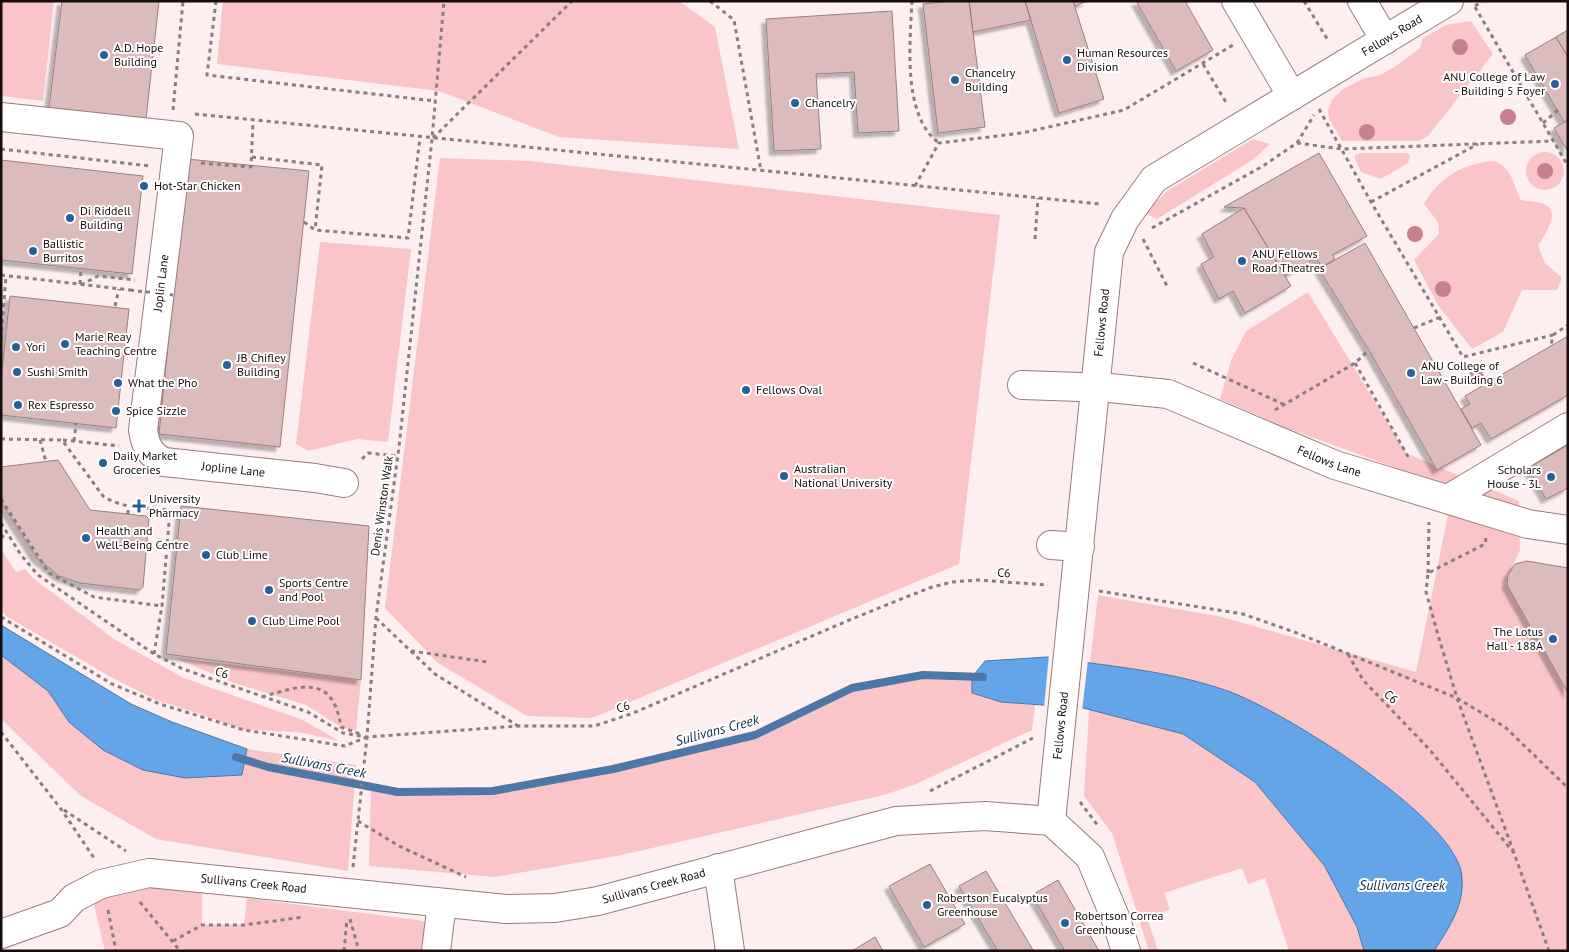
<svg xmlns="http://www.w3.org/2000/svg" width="1569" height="952" viewBox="0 0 1569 952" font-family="'PT Sans',sans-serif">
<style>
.green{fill:#fac5c8}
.water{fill:#64a5e7;stroke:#4d77a6}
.pier{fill:#fdeff0}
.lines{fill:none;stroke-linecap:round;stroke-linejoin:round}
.stream{stroke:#4d77a6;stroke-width:8}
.building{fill:#dcbbbc;stroke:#9d7e80;filter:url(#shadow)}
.minor-casing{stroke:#997b7c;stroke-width:30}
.path{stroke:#8a7d7e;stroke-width:3;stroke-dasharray:4 4;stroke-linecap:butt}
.minor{stroke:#fff;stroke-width:28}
.path-bridge{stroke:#8a7d7e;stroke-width:3;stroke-dasharray:4 4;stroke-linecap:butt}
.tree{fill:#c5818d}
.poi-dot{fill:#276098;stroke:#fff;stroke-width:2}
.labels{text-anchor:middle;stroke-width:4;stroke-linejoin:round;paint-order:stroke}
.street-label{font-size:12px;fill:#180d0e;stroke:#fff}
.poi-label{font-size:12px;fill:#180d0e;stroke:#fff;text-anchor:start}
.water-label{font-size:14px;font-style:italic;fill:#132e49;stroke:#fff}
</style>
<defs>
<filter id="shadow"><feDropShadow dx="-4.5" dy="4.5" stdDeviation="1" flood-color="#0004"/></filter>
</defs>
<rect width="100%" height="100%" fill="#fdeff0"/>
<path class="green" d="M1 1H54L43 101 1 96Z
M223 1H679L715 27 739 149 559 137 439 91 217 64Z
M1471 21 1493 54 1428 136 1419 141H1342L1329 119 1328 110 1332 100 1342 90 1362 79 1380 75 1396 66 1420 48 1423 38 1446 25Z
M1253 139 1270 144 1254 159 1157 219 1145 213 1167 191Z
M1526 171a19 19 0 1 1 38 0a19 19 0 1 1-38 0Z
M1362 153H1408L1410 157 1408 163 1381 179 1361 172 1355 159V155Z
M440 158 530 161 1000 215 959 564 592 718 527 716 438 663 385 608Z
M1494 161C1513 168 1512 183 1521 200 1527 201 1534 201 1541 203 1564 209 1545 234 1538 246L1545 263 1562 278 1557 290H1522L1503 332 1472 349 1438 305 1414 260 1439 234 1438 222 1424 204C1439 177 1464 163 1494 161Z
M320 242 411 249 388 442 357 439 308 451 296 444Z
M1308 292 1406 453 1519 501 1520 550 1507 578 1522 610 1568 691V951H1434L1453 921 1461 870 1454 852 1379 779 1313 735 1271 711 1224 689 1090 663 1098 595 1222 617 1416 672 1449 510 1429 494 1415 475 1284 427 1220 399 1231 361 1246 331Z
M1 549 16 572 25 569 33 578 114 639 184 678 303 720 339 741 298 732 244 730 197 713 156 700 109 676 6 616 1 609Z
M1 655 48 691 69 722 241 775 247 749 356 765 348 871 156 839 81 796 1 719Z
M175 658 361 680 356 731 341 727 306 705 234 683Z
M923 675 972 677 973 693 1001 702 1035 705 1032 730 914 785 884 795 617 856 495 877 369 866 371 787 398 792 493 791 755 735 852 688Z
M1089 710 1183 734 1255 782 1324 865 1357 927 1364 951H1289L1265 878 1248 884 1242 868 1164 893 1170 910 1147 917 1158 951H1149L1112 833 1084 796Z
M152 886 202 893V925H244L247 898 417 920 439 926 436 951H105L93 901Z"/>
<path class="water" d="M1 625 131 704 172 722 247 749 242 775 185 778 143 770 103 750 69 722 48 691 1 655Z
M1047 657C1106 666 1165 670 1222 689 1277 706 1449 814 1461 871 1467 902 1450 926 1434 951H1364L1357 927 1324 865 1255 782 1183 734 1083 708 1001 702 972 693V677L985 661Z"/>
<path class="pier" d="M1049 654 1088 660 1082 711 1044 708Z"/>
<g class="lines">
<path class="stream" d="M236 757 268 767 398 792 493 791 613 769 755 735 852 688 923 675 983 677"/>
</g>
<path class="building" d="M62 1H159L146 119 49 108Z
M950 1H969L985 127 938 133 923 4Z
M969 1H1025L1031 20 973 32Z
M1025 1H1073L1104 99 1059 113Z
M1073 1H1087L1075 6Z
M1136 1H1185L1213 50 1176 71Z
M892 11 899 131 858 133 854 72 816 74 821 149 774 151 766 19Z
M1568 30V57L1556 37Z
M1556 37 1568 57V120L1564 122 1525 55Z
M1568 120V152L1554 128Z
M1319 153 1367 236 1332 255 1335 259 1322 267 1316 258 1285 276 1244 208 1224 207Z
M187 159 309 171 280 447 159 434Z
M1 160 143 176 132 274 1 260Z
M1244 208 1291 286 1245 313 1233 291 1219 299 1201 264 1214 257 1202 234Z
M1365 243 1481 445 1437 470 1369 350 1319 269Z
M10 296 129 309 116 428 1 415V379Z
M1568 336V395L1491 439 1481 423 1472 428 1461 409 1470 404 1465 396Z
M1568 445V488L1546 499 1528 468Z
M58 460 90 510 146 516 149 519 143 587 140 590 80 583 59 576 36 557 1 502V467Z
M181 506 369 526 361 680 166 654Z
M1527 561 1568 568V693L1507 585 1508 575 1515 564Z
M930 864 965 924 924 947 889 886Z
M986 871 1033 950 998 951 959 886Z
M1058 880 1099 951H1065L1032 895Z
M875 937 883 951H852Z"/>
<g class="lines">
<defs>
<g id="minor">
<path d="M1236 1 1292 96"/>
<path d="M1362 1 1385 40"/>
<path id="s1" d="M1 117 179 136 143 430C145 445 150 455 164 462L315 478 344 483"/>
<path id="s2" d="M1022 385 1110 388 1168 394 1335 465 1528 524 1568 530"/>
<path d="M1448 499 1568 427"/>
<path d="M1051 545 1080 547"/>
<path id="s3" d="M1051 821 1109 252 1125 219 1154 179 1449 1"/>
<path d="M718 868 730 951"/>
<path id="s4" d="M1 934 60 913 74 898 101 884 149 873 506 909 555 908 598 901 896 821 985 816 1051 821 1090 857 1115 917 1126 951"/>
<path d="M436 951 442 903"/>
</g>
</defs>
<use href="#minor" class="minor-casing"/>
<path class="path" d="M216 1 207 75 435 101
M710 1 734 20 761 171
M912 1C910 42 902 116 939 143
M1304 1 1329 42
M1475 6 1483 1
M1475 7 1568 166
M1203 64 1227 104
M1319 109 1371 202 1463 357 1553 335 1551 346
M173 110 183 1
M195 114 1100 204
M1543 123 1558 110
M433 138 572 1
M1297 143 1342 149 1553 141
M1 149 150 166
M252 157 322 165 315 230
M201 163 251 167 253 121
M915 186 939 143 1022 133 1124 110 1233 45
M1371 202 1478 144
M304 222 315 230 408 238 420 137
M1152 228 1263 166 1297 143 1314 115
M1035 239 1038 198
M1143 239 1167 286
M1 275 130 290
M80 284 81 269
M81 285 98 276 135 280
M115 306 119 289
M1414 328 1441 317
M1553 335 1568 325
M1 339 6 276
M1193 363 1283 404
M1355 363 1410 460
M1275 410 1355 363 1369 350
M1 439 62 440 103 496C123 509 147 508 170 510L179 520
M40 440 46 462
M63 440 119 446
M74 441 76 423
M362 459 368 453 398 456
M1 499 49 573 94 597 162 606
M128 514V506
M1 523 21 555 38 575 154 654 183 669 308 712 343 733 367 737 519 726H594L631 714 854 618 929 588 952 582 977 580 1048 585
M1 538 7 532
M1486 538 1485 544 1428 573 1426 592 1438 635 1457 698 1514 853
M1428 573 1429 522
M1099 591 1243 614 1297 633 1457 698 1505 727 1568 788
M1 617 112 684 160 704 244 730 345 746 367 737
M376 618 435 674 518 726
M411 651 488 662
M154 654 162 606 170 511
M1348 654 1363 680 1430 750 1514 853 1549 951
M262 697C302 685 333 674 341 727L360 734
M1 732 61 809 94 858
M930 791 1033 738
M1080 802 1099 827
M64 810 126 851
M358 821 399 846 466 877
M353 867 367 737 376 617 399 447 432 139 444 1
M140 902 180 951
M108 910 116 951
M350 919 359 951
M173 941 202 925H244L304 917
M344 951 347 919"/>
<use href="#minor" class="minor"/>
<path class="path-bridge" d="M130 290 173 295"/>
</g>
<g class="tree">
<circle cx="1460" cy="47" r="8"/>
<circle cx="1508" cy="117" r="8"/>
<circle cx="1367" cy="132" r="8"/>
<circle cx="1545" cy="171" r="8"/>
<circle cx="1415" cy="234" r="8"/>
<circle cx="1443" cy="289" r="8"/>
<circle cx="1476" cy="378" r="8"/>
</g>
<g class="poi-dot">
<circle cx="104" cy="55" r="5"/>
<circle cx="1067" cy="60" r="5"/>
<circle cx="955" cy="80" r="5"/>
<circle cx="1555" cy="84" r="5"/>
<circle cx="795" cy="103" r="5"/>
<circle cx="144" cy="186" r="5"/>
<circle cx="70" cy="218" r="5"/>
<circle cx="33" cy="251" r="5"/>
<circle cx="1242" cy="261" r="5"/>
<circle cx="65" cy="344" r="5"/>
<circle cx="16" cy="347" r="5"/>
<circle cx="227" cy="365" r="5"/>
<circle cx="17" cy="372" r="5"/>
<circle cx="1411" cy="373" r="5"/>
<circle cx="118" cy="383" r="5"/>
<circle cx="746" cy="390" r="5"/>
<circle cx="18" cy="405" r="5"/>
<circle cx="116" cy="411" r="5"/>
<circle cx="103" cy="463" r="5"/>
<circle cx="784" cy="476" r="5"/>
<circle cx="1551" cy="477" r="5"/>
<path d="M136.5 498.5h5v5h5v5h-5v5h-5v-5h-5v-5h5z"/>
<circle cx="86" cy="538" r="5"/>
<circle cx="206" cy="555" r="5"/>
<circle cx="269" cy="590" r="5"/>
<circle cx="252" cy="621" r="5"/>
<circle cx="1553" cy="639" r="5"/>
<circle cx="927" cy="905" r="5"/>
<circle cx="1065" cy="923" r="5"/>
</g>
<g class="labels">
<g class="street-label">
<text dy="4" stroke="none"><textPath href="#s3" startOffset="936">Fellows Road</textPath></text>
<text transform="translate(161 283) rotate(-83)" y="4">Joplin Lane</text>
<text dy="4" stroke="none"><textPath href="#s3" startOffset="501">Fellows Road</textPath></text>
<text dy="4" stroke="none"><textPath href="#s2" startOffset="321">Fellows Lane</textPath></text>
<text dy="4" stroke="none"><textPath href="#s1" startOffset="585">Jopline Lane</textPath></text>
<text transform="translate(382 506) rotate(-82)" y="4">Denis Winston Walk</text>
<text transform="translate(1004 573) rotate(4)" y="4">C6</text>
<text transform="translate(222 673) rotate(19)" y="4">C6</text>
<text transform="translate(1391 697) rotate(43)" y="4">C6</text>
<text transform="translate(623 707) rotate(-19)" y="4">C6</text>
<text dy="4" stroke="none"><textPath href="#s3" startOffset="96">Fellows Road</textPath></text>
<text dy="4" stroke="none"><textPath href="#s4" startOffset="268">Sullivans Creek Road</textPath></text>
<text dy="4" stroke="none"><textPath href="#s4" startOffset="672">Sullivans Creek Road</textPath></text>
</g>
<g class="poi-label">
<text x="114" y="52">A.D. Hope<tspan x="114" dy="14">Building</tspan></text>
<text x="1077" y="57">Human Resources<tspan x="1077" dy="14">Division</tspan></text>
<text x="965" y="77">Chancelry<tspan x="965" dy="14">Building</tspan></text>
<text x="1545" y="81" text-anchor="end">ANU College of Law<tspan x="1545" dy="14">- Building 5 Foyer</tspan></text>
<text x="805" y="107">Chancelry</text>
<text x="154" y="190">Hot-Star Chicken</text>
<text x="80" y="215">Di Riddell<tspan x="80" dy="14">Building</tspan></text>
<text x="43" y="248">Ballistic<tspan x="43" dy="14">Burritos</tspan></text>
<text x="1252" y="258">ANU Fellows<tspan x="1252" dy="14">Road Theatres</tspan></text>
<text x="75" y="341">Marie Reay<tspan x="75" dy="14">Teaching Centre</tspan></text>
<text x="26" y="351">Yori</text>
<text x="237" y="362">JB Chifley<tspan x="237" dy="14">Building</tspan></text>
<text x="1421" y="370">ANU College of<tspan x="1421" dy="14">Law - Building 6</tspan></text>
<text x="27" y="376">Sushi Smith</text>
<text x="128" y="387">What the Pho</text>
<text x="756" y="394">Fellows Oval</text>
<text x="28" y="409">Rex Espresso</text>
<text x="126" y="415">Spice Sizzle</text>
<text x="113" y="460">Daily Market<tspan x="113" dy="14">Groceries</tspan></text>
<text x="794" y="473">Australian<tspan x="794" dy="14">National University</tspan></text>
<text x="1541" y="474" text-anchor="end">Scholars<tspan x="1541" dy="14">House - 3L</tspan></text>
<text x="149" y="503">University<tspan x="149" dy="14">Pharmacy</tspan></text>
<text x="96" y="535">Health and<tspan x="96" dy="14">Well-Being Centre</tspan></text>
<text x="216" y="559">Club Lime</text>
<text x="279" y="587">Sports Centre<tspan x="279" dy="14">and Pool</tspan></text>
<text x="262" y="625">Club Lime Pool</text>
<text x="1543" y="636" text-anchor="end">The Lotus<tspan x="1543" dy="14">Hall - 188A</tspan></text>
<text x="937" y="902">Robertson Eucalyptus<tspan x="937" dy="14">Greenhouse</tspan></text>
<text x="1075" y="920">Robertson Correa<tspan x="1075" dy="14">Greenhouse</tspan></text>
</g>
<g class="water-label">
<text transform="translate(717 730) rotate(-15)" y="5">Sullivans Creek</text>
<text transform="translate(324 765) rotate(11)" y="5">Sullivans Creek</text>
<text x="1402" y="890">Sullivans Creek</text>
</g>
</g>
<rect width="1569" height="952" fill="none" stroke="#180d0e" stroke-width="5"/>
</svg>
